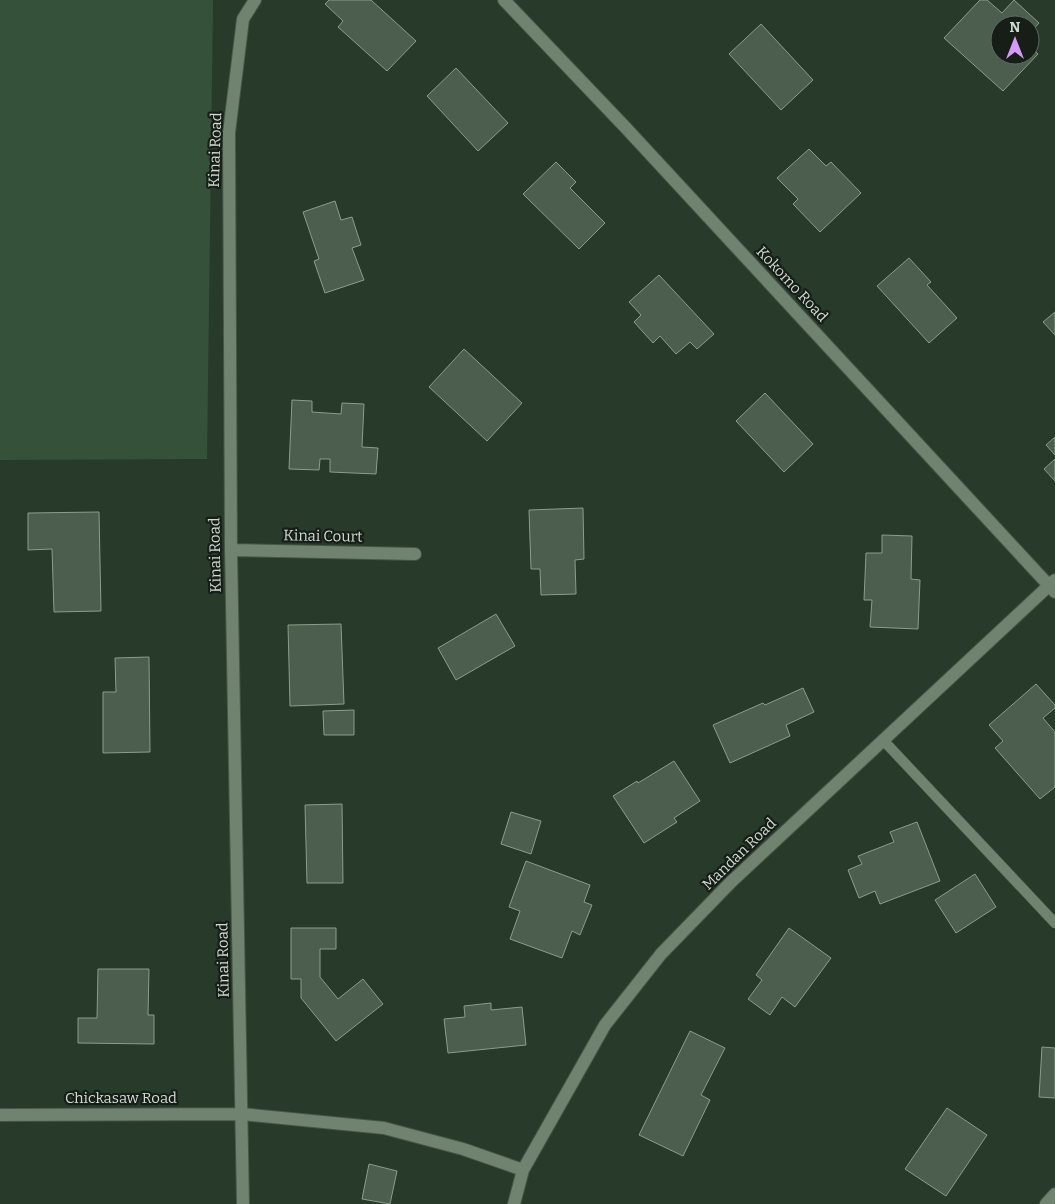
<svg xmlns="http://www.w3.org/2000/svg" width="1055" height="1204" viewBox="0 0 1055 1204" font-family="Bitter,serif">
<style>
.green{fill:#355139}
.building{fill:#4c5f4e;stroke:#899e8b}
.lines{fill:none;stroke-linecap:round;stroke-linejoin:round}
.service-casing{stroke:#465547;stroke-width:11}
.minor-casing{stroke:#465547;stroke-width:14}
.service{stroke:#6f8370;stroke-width:10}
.minor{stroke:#6f8370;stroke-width:12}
.labels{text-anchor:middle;stroke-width:4.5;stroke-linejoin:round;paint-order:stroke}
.street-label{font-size:15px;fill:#d0dbd1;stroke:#161e17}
</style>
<rect width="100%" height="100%" fill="#283a2a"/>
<path class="green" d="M0 0H213L207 459 0 460Z"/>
<path class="building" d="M329 0H371L416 41 387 71 338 27 343 21 325 4Z
M980 0H987L1002 13 1014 0 1039 23 1030 33V25H1000V55H1030V47L1038 54 1003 91 944 38Z
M761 24 813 80 781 110 729 54Z
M456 68 508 123 478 151 427 96Z
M809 149 826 166 831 162 861 193 820 232 793 204 798 199 777 178Z
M556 162 576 182 570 188 605 223 579 249 523 194Z
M335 201 341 220 352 217 361 245 352 248 364 280 325 293 314 261 319 259 303 212Z
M909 258 931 282 927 285 957 318 929 343 877 286Z
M659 275 714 334 697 349 690 342 676 354 660 336 653 343 634 322 641 315 629 302Z
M1055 312V335L1043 322Z
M464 349 522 403 487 441 429 387Z
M765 393 813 444 784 472 736 421Z
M292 400 312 401V412L341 414 342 403 364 404 362 447 378 448 376 474 330 472V459H320L319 470 289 469Z
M1055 437V455L1046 445Z
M1055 459V481L1044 469Z
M583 508 584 559 575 560 576 594 541 595 540 569H531L529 510Z
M99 512 101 611 54 612 52 549 28 550V513Z
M882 535 912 536 911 579 920 580 918 629 870 627 872 600H864L866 553H882Z
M496 614 515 646 456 680 438 648Z
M341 624 344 704 290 706 288 625Z
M149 657 150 752 103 753V692H116L115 658Z
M1036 684 1055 705V708L1043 718 1055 732V787L1040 799 995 748 1003 741 989 725Z
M803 688 814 712 786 725 790 736 730 763 713 725 763 703 765 705Z
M354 710V735H324L323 711Z
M674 761 700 801 674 818 677 822 644 843 613 796 637 781 638 783Z
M342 804 343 883H307L305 805Z
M511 812 541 821 531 854 501 844Z
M917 822 940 881 880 904 875 891 859 898 848 870 862 864 858 856 894 842 890 832Z
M526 861 590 885 584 902 592 905 580 935 572 931 562 958 510 939 520 911 509 907Z
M975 874 996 907 956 933 935 900Z
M291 928H336V949H320V977L338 999 363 979 383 1004 336 1041 301 998V979H291Z
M789 928 831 958 795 1007 782 997 770 1015 748 999 762 980 756 975Z
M98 969H149L148 1015H154V1044L78 1043V1018H97Z
M491 1003V1010L522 1007 526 1045 448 1053 444 1019 465 1017 464 1006Z
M690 1031 725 1048 701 1095 710 1100 683 1156 639 1135Z
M1042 1047 1055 1048V1098L1039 1097Z
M947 1108 987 1135 946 1196 905 1169Z
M369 1164 397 1171 390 1204 362 1199Z"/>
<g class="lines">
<defs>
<path id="service" d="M883 740 1055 923"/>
<path id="minor" d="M504 0 626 128 1055 592
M231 550 415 554
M0 1115 242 1114 384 1128 463 1149 523 1170
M243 1204 231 550 229 133 243 19 255 0
M514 1204 523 1170 605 1025 661 954 730 883 1055 580
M1046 1204 1055 1194"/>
</defs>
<use href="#service" class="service-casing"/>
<use href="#minor" class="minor-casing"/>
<use href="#service" class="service"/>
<use href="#minor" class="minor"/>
</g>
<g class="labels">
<g class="street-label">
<text transform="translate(215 150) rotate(-88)" y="5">Kinai Road</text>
<text transform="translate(792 284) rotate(47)" y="5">Kokomo Road</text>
<text transform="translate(323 536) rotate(1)" y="5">Kinai Court</text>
<text transform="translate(215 555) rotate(-91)" y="5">Kinai Road</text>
<text transform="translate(739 854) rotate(-44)" y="5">Mandan Road</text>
<text transform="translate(223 960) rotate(-91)" y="5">Kinai Road</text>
<text x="121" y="1103">Chickasaw Road</text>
</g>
</g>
<g transform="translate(1015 40)"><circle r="24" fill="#161e17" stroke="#606a61"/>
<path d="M0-4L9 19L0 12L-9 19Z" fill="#d69bf9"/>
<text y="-8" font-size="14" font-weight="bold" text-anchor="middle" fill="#d0dbd1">N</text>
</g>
</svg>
